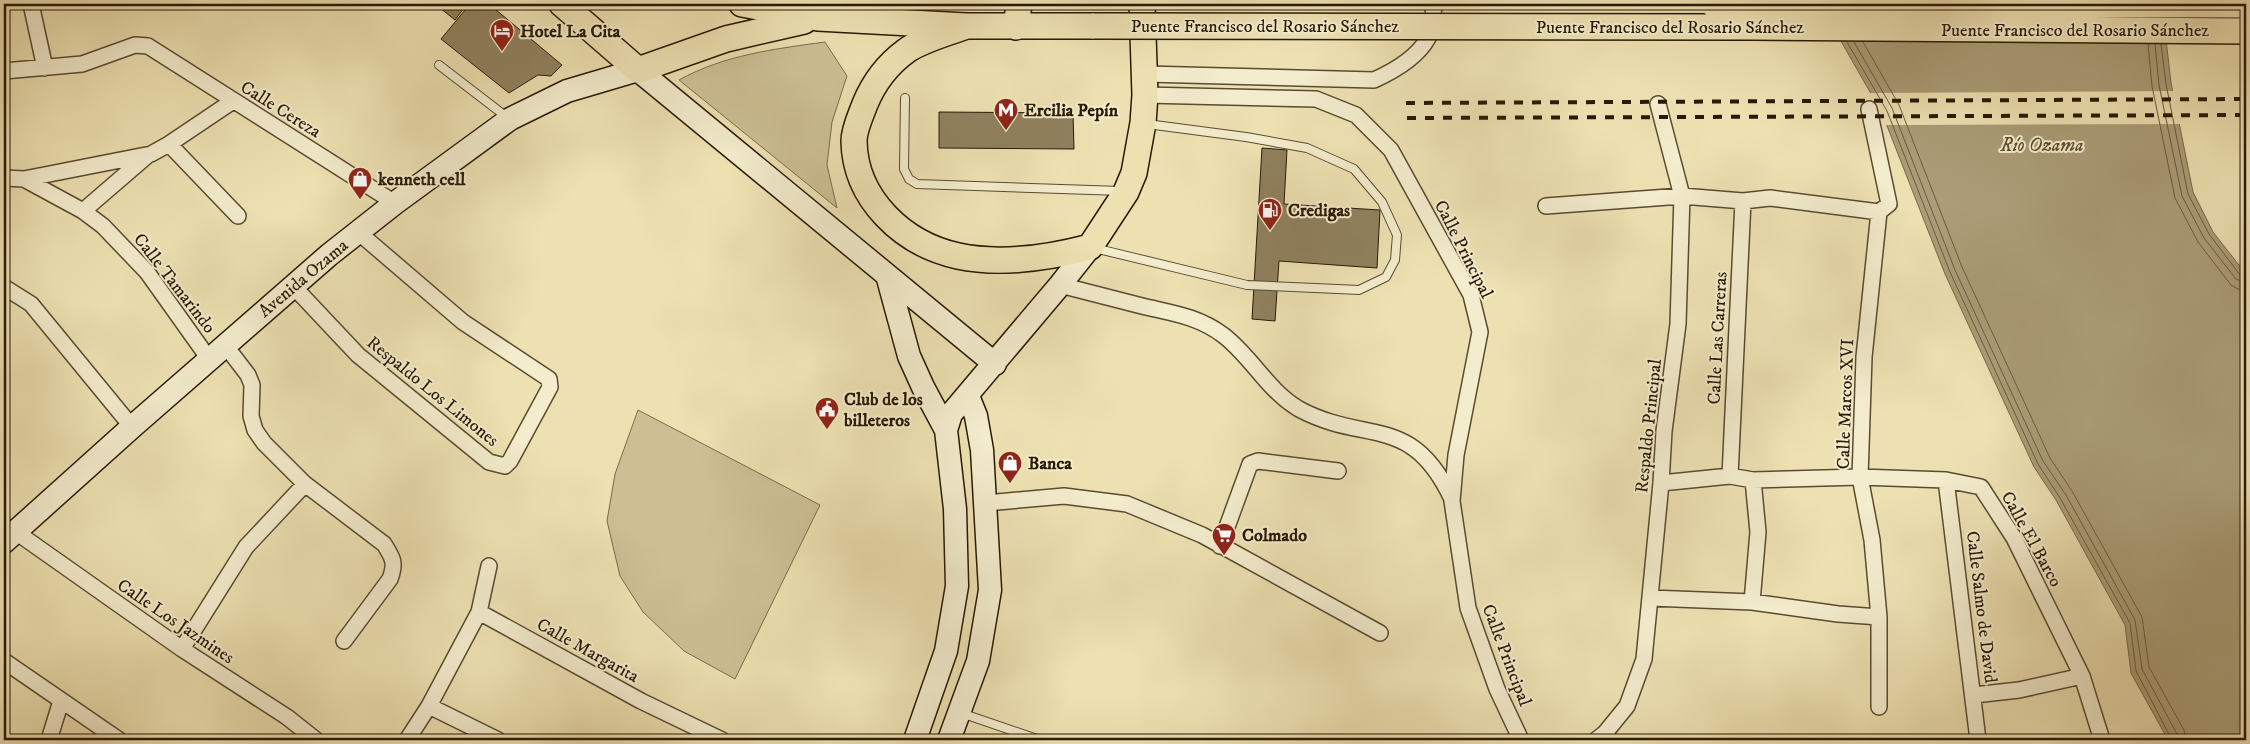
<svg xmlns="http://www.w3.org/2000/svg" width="2250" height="744" viewBox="0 0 2250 744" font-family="'IM FELL DW Pica',serif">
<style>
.green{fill:#ccbf94;stroke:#7a6c4c}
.water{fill:#aa9d77;stroke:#766849}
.pier{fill:#ede1b2}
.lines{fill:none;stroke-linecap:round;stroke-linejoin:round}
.shore{stroke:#6a5b3e;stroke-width:1}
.building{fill:#8f815e;stroke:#291904}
.lane-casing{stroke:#5a4b30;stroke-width:10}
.street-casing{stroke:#5a4b30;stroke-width:18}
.secondary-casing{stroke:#291904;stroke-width:25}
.primary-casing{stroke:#291904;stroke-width:28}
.lane{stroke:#f3eccd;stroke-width:8}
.street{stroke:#f3eccd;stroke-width:15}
.secondary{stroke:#f3eccd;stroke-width:22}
.primary{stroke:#ede1b2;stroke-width:25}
.rail{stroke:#291904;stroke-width:4;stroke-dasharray:9 9;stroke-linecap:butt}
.primary-bridge-casing{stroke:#291904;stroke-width:28;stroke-linecap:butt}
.primary-bridge{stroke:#ede1b2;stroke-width:25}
.labels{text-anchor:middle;stroke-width:4;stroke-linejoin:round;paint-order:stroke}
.street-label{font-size:18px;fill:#291904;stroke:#f3eccd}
.poi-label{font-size:18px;font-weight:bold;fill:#291904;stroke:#f3eccd;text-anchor:start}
.water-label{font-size:19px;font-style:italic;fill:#5d4e32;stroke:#f3eccd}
</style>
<rect width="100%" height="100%" fill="#ede1b2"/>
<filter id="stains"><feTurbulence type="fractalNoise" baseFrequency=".004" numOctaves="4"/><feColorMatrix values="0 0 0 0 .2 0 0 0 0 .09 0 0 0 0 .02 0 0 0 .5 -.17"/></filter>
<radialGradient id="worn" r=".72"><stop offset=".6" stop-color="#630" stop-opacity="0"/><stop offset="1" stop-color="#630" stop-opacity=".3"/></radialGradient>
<path class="green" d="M825 42 847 76 832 122 827 165 837 208 679 80C724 55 774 49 825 42Z
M638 410 820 505 735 679 684 651 643 612 620 576 607 521 615 474Z"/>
<path class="water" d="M1825 4H2162L2171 83 2193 192 2213 232 2246 274V740H2168L2131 673 2125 625 2056 500 2034 467 1945 274 1882 113 1842 43Z"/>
<path class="pier" d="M2175 91 2182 124 1884 125 1868 93Z"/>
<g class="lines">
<path class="shore" d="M1847 42 1887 111 1950 272 2038 464 2060 498 2130 623 2136 671 2172 740
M1854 42 1892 108 1955 270 2043 461 2066 495 2135 620 2142 669 2177 734 2178 740
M1863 42 1899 105 1962 267 2050 458 2072 491 2142 617 2149 667 2184 730 2186 740
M2148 44 2152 86 2175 198 2198 242 2231 285 2238 289 2246 290
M2155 44 2159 85 2182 196 2204 238 2236 279 2246 283
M2161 44 2166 84 2188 194 2209 234 2240 275 2246 277"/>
</g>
<path class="building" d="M435 4H467L455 20Z
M470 4H489L562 65 551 76 538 75 509 93 441 39Z
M939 112 1073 113 1074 149 939 148Z
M1262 148 1287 150 1284 204 1380 210 1377 268 1279 261 1275 321 1252 319Z"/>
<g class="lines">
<defs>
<path id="lane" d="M439 65 508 118
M905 98 904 169 909 179 917 184 1121 191
M1094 248 1247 285 1359 290 1386 277 1395 260 1397 235 1382 202 1354 169 1307 148 1246 137 1147 124
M961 713 1040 740"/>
<path id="street" d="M31 4 45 68
M4 71 82 64 135 45 148 46 395 203
M1146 74 1374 80C1394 71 1417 58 1428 38 1433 29 1433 14 1434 4
M1145 95 1316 99 1356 115 1391 150 1471 295 1480 332 1456 455 1452 501 1468 608 1497 689 1521 740
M1869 109 1889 204 1879 212 1864 357 1860 477 1872 540 1879 617V707
M169 144 238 216
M4 178 24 179 83 211 103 226 147 272 209 359
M24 179 151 154 169 144 233 101
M1546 206 1682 196 1743 201 1770 198 1879 212
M83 211 148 155
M1060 285C1087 292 1114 299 1142 306 1171 313 1198 316 1223 335 1252 357 1267 390 1299 409 1366 445 1411 412 1452 499
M293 286 358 355 489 462 505 466 510 461 550 387 549 379 463 322 358 232
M4 287 31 304 132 427
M225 345 248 375 252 385 251 416 255 430 264 443 305 484 384 544C393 558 396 563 390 579L344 641
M1730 476 1743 201
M1946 480 1978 740
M1661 483 1730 476 1753 480 1860 477 1946 480 1981 487 2014 538 2082 676 2102 740
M986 503 1064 496 1127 504 1202 535 1380 633
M16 532 182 649 287 717 316 740
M1220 546 1250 464 1258 461 1338 471
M1651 598 1752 602 1838 614 1879 617
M1752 602 1758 532 1753 480
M479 612 641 701 722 740
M182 649 246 547 305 484
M4 661 119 740
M1974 695 2019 690 2082 676
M429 706 498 740
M49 740 61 701
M407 740 429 706 479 612 489 566
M1596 740 1605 733 1627 706 1644 659 1661 483 1664 431 1678 324 1682 196 1658 104"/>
<path id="secondary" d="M887 275 909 356 923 387 946 430
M4 542 132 427 329 255 395 203 510 119 567 91 638 70 995 364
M915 740 946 651 957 586 955 509 946 430 951 414 1060 285 1090 247
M949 740 978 661 990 590 982 450 976 416 968 396"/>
<path id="primary" d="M562 4 638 70 726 39 804 21
M742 4 818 18 966 26H1094
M966 26C948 33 921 40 906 51 887 65 874 82 865 104 861 115 854 129 854 141 855 199 903 244 958 256 1000 265 1048 258 1090 247L1126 192 1134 173 1143 123 1145 95 1142 4
M1016 27 1019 4"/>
</defs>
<use href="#lane" class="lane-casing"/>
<use href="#street" class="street-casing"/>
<use href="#secondary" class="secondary-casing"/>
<use href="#primary" class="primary-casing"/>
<use href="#lane" class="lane"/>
<use href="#street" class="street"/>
<use href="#secondary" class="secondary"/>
<use href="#primary" class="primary"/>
<path class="rail" d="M1406 103 2246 99
M1407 118 2246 115"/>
<defs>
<path id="primary-bridge" d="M1713 4 2246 5
M1094 26 1752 27 2246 31"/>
</defs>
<use href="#primary-bridge" class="primary-bridge-casing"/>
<use href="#primary-bridge" class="primary-bridge"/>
</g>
<defs>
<symbol id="hotel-pin" viewBox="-11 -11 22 30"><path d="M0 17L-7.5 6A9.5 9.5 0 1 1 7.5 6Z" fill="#8f2418" stroke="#f3eccd"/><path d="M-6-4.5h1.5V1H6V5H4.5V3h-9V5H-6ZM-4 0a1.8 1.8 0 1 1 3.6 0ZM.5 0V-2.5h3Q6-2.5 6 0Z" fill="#fff"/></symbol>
<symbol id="metro-pin" viewBox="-11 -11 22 30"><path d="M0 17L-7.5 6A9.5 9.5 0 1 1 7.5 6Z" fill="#8f2418" stroke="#f3eccd"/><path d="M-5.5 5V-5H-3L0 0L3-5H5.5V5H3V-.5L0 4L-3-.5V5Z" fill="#fff"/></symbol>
<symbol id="shop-pin" viewBox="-11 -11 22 30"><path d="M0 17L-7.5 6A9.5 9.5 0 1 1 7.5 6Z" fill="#8f2418" stroke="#f3eccd"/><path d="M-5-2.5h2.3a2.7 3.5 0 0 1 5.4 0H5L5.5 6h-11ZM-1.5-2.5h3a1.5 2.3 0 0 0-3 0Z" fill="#fff"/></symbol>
<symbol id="fuel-pin" viewBox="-11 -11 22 30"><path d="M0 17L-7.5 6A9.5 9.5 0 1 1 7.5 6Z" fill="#8f2418" stroke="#f3eccd"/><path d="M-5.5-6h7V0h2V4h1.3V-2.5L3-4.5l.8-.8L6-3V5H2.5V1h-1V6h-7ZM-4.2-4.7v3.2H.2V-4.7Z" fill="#fff"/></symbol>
<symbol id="civic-pin" viewBox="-11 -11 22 30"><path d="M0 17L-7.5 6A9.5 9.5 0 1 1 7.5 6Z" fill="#8f2418" stroke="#f3eccd"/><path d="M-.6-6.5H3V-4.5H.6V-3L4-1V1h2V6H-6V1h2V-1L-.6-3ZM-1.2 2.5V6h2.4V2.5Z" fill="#fff"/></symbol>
<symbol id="supermarket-pin" viewBox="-11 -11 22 30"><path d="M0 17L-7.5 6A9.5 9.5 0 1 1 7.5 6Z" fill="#8f2418" stroke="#f3eccd"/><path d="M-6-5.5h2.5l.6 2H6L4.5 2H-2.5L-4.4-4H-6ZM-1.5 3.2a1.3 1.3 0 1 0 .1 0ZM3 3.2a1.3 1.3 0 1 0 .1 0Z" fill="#fff"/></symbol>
</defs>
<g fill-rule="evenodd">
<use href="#hotel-pin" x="488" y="17" width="28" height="38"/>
<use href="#metro-pin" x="992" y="96" width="28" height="38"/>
<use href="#shop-pin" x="346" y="165" width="28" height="38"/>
<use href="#fuel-pin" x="1256" y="196" width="28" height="38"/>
<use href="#civic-pin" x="813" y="395" width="28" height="38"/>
<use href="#shop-pin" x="996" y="449" width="28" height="38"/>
<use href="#supermarket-pin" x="1210" y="521" width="28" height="38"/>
</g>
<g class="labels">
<g class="street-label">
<text x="1265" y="32">Puente Francisco del Rosario Sánchez</text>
<text x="1670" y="33">Puente Francisco del Rosario Sánchez</text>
<text x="2075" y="36">Puente Francisco del Rosario Sánchez</text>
<text transform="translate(281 109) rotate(32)" y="6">Calle Cereza</text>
<text transform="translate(1464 249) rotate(63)" y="6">Calle Principal</text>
<text transform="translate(303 278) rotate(-40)" y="6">Avenida Ozama</text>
<text transform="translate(175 283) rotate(52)" y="6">Calle Tamarindo</text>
<text transform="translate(1717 338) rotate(-87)" y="6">Calle Las Carreras</text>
<text transform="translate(433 391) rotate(39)" y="6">Respaldo Los Limones</text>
<text transform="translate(1845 404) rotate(-88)" y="6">Calle Marcos XVI</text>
<text transform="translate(1648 426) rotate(-84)" y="6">Respaldo Principal</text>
<text transform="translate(2032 539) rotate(61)" y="6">Calle El Barco</text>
<text transform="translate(1982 607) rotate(83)" y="6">Calle Salmo de David</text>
<text transform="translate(176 621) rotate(34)" y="6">Calle Los Jazmines</text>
<text transform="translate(588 650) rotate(29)" y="6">Calle Margarita</text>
<text transform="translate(1507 655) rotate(69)" y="6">Calle Principal</text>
</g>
<g class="poi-label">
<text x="520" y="37">Hotel La Cita</text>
<text x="1024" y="116">Ercilia Pepín</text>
<text x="378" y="185">kenneth cell</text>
<text x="1288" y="216">Credigas</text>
<text x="844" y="405">Club de los<tspan x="844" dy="21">billeteros</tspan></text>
<text x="1028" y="469">Banca</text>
<text x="1242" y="541">Colmado</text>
</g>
<g class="water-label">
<text x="2042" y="151">Río Ozama</text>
</g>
</g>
<rect width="2250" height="744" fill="none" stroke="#ede1b2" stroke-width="20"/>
<rect x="5" y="5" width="2240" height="734" fill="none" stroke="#291904" stroke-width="2.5"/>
<rect x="10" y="10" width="2230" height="724" fill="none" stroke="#291904"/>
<rect width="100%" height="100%" filter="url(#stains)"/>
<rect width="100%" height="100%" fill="url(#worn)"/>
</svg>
